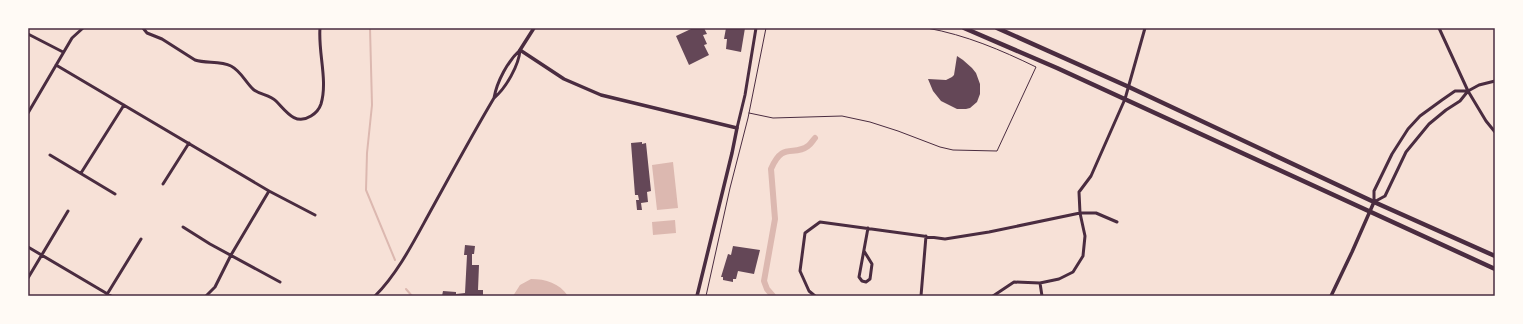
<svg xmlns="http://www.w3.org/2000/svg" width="1523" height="324" viewBox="0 0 1523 324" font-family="'Source Sans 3',sans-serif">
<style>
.water{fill:#dcb8b0}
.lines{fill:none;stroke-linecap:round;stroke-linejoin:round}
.stream{stroke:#dcb8b0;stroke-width:2}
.canal{stroke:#dcb8b0;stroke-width:6}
.building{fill:#644757}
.path{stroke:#4a2c40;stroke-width:1}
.minor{stroke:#4a2c40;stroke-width:3}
.tertiary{stroke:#4a2c40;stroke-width:3.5}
.trunk{stroke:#4a2c40;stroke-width:4.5}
.neatline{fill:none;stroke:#4a2c40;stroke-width:1.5}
</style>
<rect width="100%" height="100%" fill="#f7e1d7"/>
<path class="water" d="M673 162 678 208 657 210 652 165Z
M675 220 676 233 653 235 652 222Z
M531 279C546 279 559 283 568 296H513L520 285Z"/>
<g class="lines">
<path class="stream" d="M370 28 372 105 367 153 366 190 395 260
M406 289 412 296"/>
<path class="canal" d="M773 296 767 289 764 281 775 219 771 169C783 141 793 157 808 146 811 144 813 140 815 138"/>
</g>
<path class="building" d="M693 28H704L707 34 703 35 707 44 704 45 709 55 689 65 676 36Z
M726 28H745L741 52 726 49 727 39H724Z
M957 56 963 60 972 68 976 73 980 84V94L977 102 970 108 966 109H957L941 101 933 91 928 79 946 80 952 77 954 75Z
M642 142V144L646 143 651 191 647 192 648 202 641 203 642 210H637L636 200H639L638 195H635L631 143Z
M465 245 475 246 474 254H472V265H479L478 290H483V295H487V296H442L443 291 456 292V294L465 293 467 255H464Z
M733 246 760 250 754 274 738 271 736 279H733V282L723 280V277H721L728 254 731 255Z"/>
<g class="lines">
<path class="path" d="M749 113 773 118 842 116 870 122 898 131 940 147 953 150 997 151 1036 67C1001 50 966 35 927 28
M706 296 730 188 748 118 766 28"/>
<path class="minor" d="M143 28 147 33 162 39 195 60C206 64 220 60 231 66 241 71 246 83 254 90 261 95 270 95 276 101 286 111 295 126 311 116 316 113 319 110 321 104 328 80 318 53 320 28
M1439 28 1468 91 1486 121 1495 132
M28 34 63 52
M520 50C519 65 506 88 494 98 497 81 508 61 520 50Z
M56 65 269 191 315 215
M28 113 72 38 83 28
M737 128 745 95 756 28
M50 155 115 194
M81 173 124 105
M163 184 189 143
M1374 202 1385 196 1406 152 1429 124 1446 110 1460 101 1468 91 1479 85 1495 81
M1374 202V191L1392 154 1408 129 1420 116 1442 100 1455 91H1468
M183 227 210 244 280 282
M28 247 111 296
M864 251 872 264 870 279 866 282 862 281 859 277 868 228
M28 278 68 211
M1040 283 1042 296
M106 296 141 239
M206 296 215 287 231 255 269 191
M375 296C398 273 414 241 430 212 451 174 472 135 494 98
M815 296 809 291 800 271 805 233 820 222 945 239 989 232 1080 213H1096L1117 222
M921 296 926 236
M993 296 1014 282 1040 283 1059 279 1073 272 1083 256 1085 236 1080 213 1079 192 1091 176 1125 99 1145 28"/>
<path class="tertiary" d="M534 28 520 50 564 79 601 95 737 128 732 153 697 296
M1331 296 1352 252 1374 202"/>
<path class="trunk" d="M964 28 1057 68 1495 269
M997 28 1129 87 1374 202 1495 256"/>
</g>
<rect width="1523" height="324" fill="none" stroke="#fffaf5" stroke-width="58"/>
<rect x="29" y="29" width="1465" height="266" class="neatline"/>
</svg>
